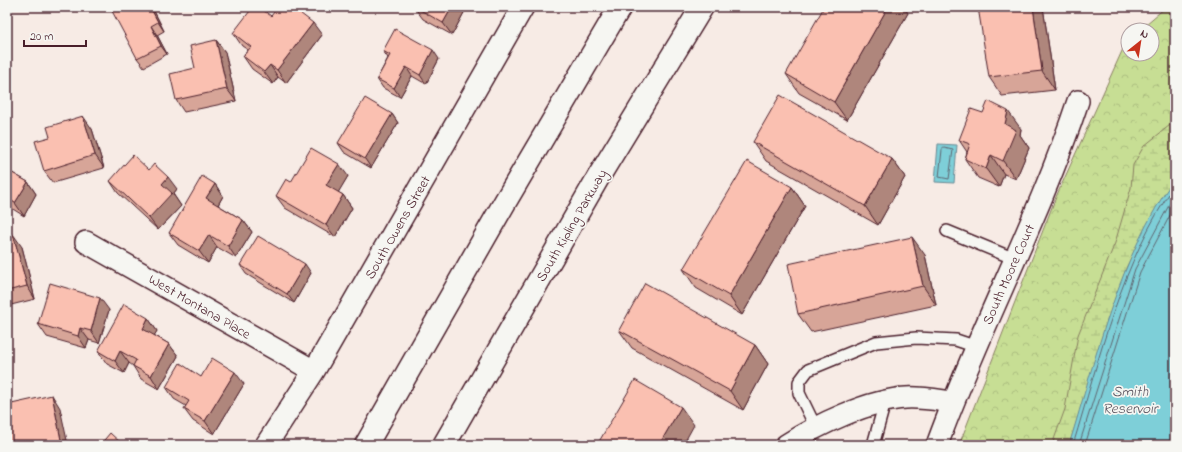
<svg xmlns="http://www.w3.org/2000/svg" width="1182" height="452" viewBox="0 0 1182 452" font-family="'Indie Flower',sans-serif">
<style>
.forest{fill:url(#forest-crowns);stroke:#887e60}
.wetland{fill:url(#wetland-marsh);stroke:#887e60}
.water{fill:#7ecfd8;stroke:#698993}
.lines{fill:none;stroke-linecap:round;stroke-linejoin:round}
.shore{stroke:#5f6570;stroke-width:1}
.service-casing{stroke:#4a1f2b;stroke-width:14}
.minor-casing{stroke:#4a1f2b;stroke-width:24}
.primary-casing{stroke:#4a1f2b;stroke-width:25}
.service{stroke:#f6f6f2;stroke-width:11}
.minor{stroke:#f6f6f2;stroke-width:21}
.primary{stroke:#f6f6f2;stroke-width:22}
.wall{fill:#d7a598;stroke:#4a1f2b}
.shaded-wall{fill:#af867c;stroke:#4a1f2b}
.building{fill:#fac0b1;stroke:#4a1f2b}
.labels{text-anchor:middle;stroke-width:3.5;stroke-linejoin:round;paint-order:stroke}
.street-label{font-size:14px;fill:#4a1f2b;stroke:#f6f6f2}
.water-label{font-size:15px;font-style:italic;fill:#5a545f;stroke:#f6f6f2}
</style>
<defs>
<pattern id="forest-crowns" width="20" height="18" patternUnits="userSpaceOnUse"><rect width="20" height="18" fill="#c7de94"/><path d="M2 6a3 3 0 1 1 6 0M12 15a3 3 0 1 1 6 0" fill="none" stroke="#acbe80"/></pattern>
<pattern id="wetland-marsh" width="20" height="14" patternUnits="userSpaceOnUse"><rect width="20" height="14" fill="#c7de94"/><path d="M1 5h8M5 5V1M11 12h8M15 12V8" fill="none" stroke="#acbe80"/></pattern>
</defs>
<rect width="100%" height="100%" fill="#f7ebe5"/>
<filter id="ink" filterUnits="userSpaceOnUse"><feTurbulence type="fractalNoise" baseFrequency=".025" numOctaves="2"/><feDisplacementMap in="SourceGraphic" scale="8" xChannelSelector="R" yChannelSelector="G"/><feConvolveMatrix kernelMatrix="1 2 1 2 8 2 1 2 1" color-interpolation-filters="sRGB"/></filter>
<g filter="url(#ink)">
<path class="forest" d="M1166 7H1175V153L1059 445H959L1056 197 1127 40 1128 54H1152V30H1139Z"/>
<path class="wetland" d="M1175 121V178L1155 211 1127 266 1069 445H1052L1065 409 1078 335 1115 243 1131 188 1133 165 1144 146Z"/>
<path class="water" d="M938 144 957 145 954 183 935 182Z
M1175 178V445H1069C1097 354 1119 257 1175 178Z"/>
<g class="lines">
<path class="shore" d="M944 148 953 150 949 179 939 177 942 150Z
M1073 445C1100 357 1121 262 1175 185
M1079 445 1135 269 1175 194
M1085 445 1140 272 1175 206"/>
<defs>
<path id="service" d="M947 231 1015 259
M816 428 799 393V382L808 370 876 342 916 338 956 340 977 347
M873 445 885 402"/>
<path id="minor" d="M86 242 314 371
M266 445 314 371 523 7
M786 445C817 425 869 400 906 398 921 397 937 400 952 402
M937 445C979 329 1039 219 1078 101"/>
<path id="primary" d="M366 445 505 202 620 7
M444 445 599 176 702 7"/>
</defs>
<use href="#service" class="service-casing"/>
<use href="#minor" class="minor-casing"/>
<use href="#primary" class="primary-casing"/>
<use href="#service" class="service"/>
<use href="#minor" class="minor"/>
<use href="#primary" class="primary"/>
</g>
<path class="wall" d="M119 7H152L164 31 157 35 167 54 144 67 137 58Z
M414 7H467L452 35 423 19Z
M1043 7 1055 90 1002 96 989 77Z
M908 13 847 120 799 93 786 74Z
M271 16 322 35 286 83 278 77 273 84 252 69 243 56 248 50 242 46 233 33Z
M216 40 225 52 236 101 184 112 176 100 195 68Z
M383 51 439 59 426 84 412 76 400 97 383 88 377 79 388 58Z
M392 114 398 123 371 168 344 152 338 143Z
M92 129 104 168 53 183 44 171Z
M1021 129 1020 135 1029 148 1016 179 1004 174 999 187 978 178 965 159 967 152 959 140Z
M753 142 892 159 905 177 878 225 766 161Z
M7 170 28 182 36 194 24 216 8 206 7 207Z
M149 170 177 189 173 194 181 206 158 230 118 193 110 181Z
M348 176 338 192 343 195 352 208 335 237 285 208 276 196 291 182Z
M215 184 223 196 218 205 243 220 252 232 236 258 217 247 208 263 178 245 169 233Z
M792 187 805 206 742 315 696 288 683 269Z
M7 236 22 247 35 299 7 306Z
M925 255 936 305 811 332 798 314Z
M240 265 311 273 294 303 246 274Z
M109 310 99 343 89 340 86 348 47 337 38 324Z
M148 318 157 331 154 335 169 344 178 356 159 389 141 379 133 366 129 363 124 373 107 364 98 351Z
M619 330 755 345 768 364 743 410 632 348Z
M201 377 244 384 214 434 193 421 184 409 186 406 174 399 166 387Z"/>
<path class="shaded-wall" d="M150 7H152L164 31 158 22Z
M452 7H467L452 35 443 23Z
M888 7H904L908 13 847 120 834 102Z
M1033 7H1043L1055 90 1042 71Z
M313 23 322 35 286 83 277 70Z
M151 26 157 35 167 54 161 46Z
M216 40 225 52 236 101 227 89Z
M433 50 439 59 426 84 420 75Z
M270 65 278 77 273 84 264 72Z
M406 67 412 76 400 97 394 88Z
M1008 111 1021 129 1020 135 1029 148 1016 179 1003 161 1005 124Z
M392 114 398 123 371 168 365 159Z
M83 116 92 129 104 168 95 155Z
M991 155 1004 174 999 187 986 169Z
M892 159 905 177 878 225 865 206Z
M339 164 348 176 335 198 326 185Z
M168 177 177 189 173 194 181 206 158 230 149 218 162 184Z
M28 182 36 194 24 216 15 203Z
M215 184 223 196 215 210 206 198Z
M792 187 805 206 742 315 729 296Z
M343 195 352 208 335 237 326 225Z
M243 220 252 232 236 258 228 246Z
M13 234 22 247 35 299 27 286Z
M209 235 217 247 208 263 199 251Z
M912 237 925 255 936 305 923 286Z
M305 264 311 273 294 303 287 294Z
M100 298 109 310 99 343 91 331Z
M148 318 157 331 151 341 143 329Z
M80 328 89 340 86 348 78 336Z
M169 344 178 356 159 389 151 376Z
M755 345 768 364 743 410 730 391Z
M120 351 129 363 124 373 115 361Z
M235 372 244 384 214 434 205 421Z
M52 395 60 408 68 445H62Z
M681 407 694 425 683 445H659Z"/>
<path class="building" d="M119 7H150L158 22 151 26 161 46 137 58 112 11Z
M253 7H259L271 16 278 7H292L313 23 277 70 270 65 264 72 243 56 251 47 233 33Z
M415 7H452L443 23Z
M824 7H888L834 102 786 74Z
M978 7H1033L1042 71 989 77Z
M395 29 433 50 420 75 406 67 394 88 377 79 390 55 383 51Z
M216 40 227 89 176 100 170 74 195 68 190 46Z
M780 95 892 159 865 206 753 142Z
M365 98 392 114 365 159 338 143Z
M988 101 1008 111 1005 124 1016 130 1003 161 991 155 986 169 965 159 970 144 959 140 971 109 983 113Z
M83 116 95 155 44 171 35 141 50 137 47 127Z
M311 148 339 164 326 185 343 195 326 225 276 196 286 179 291 182Z
M133 155 149 170 154 164 168 177 162 184 172 193 149 218 110 181Z
M747 161 792 187 729 296 683 269Z
M7 170 28 182 15 203 7 198Z
M202 176 215 184 206 198 243 220 228 246 209 235 199 251 169 233Z
M13 234 27 286 7 291V236Z
M258 236 305 264 287 294 240 265Z
M912 237 923 286 798 314 788 264Z
M50 283 100 298 91 331 80 328 78 336 38 324Z
M645 283 755 345 730 391 619 330Z
M124 304 148 318 143 329 169 344 151 376 133 366 136 360 120 351 115 361 98 351Z
M212 358 235 372 205 421 184 409 189 401 166 387 180 363 201 377Z
M635 380 681 407 659 445H597Z
M52 395 62 445H7V430H11L7 413V405Z
M110 433 123 445H100Z"/>
</g>
<g class="labels">
<g class="street-label">
<text transform="translate(571 225) rotate(-60)" y="5">South Kipling Parkway</text>
<text transform="translate(397 227) rotate(-60)" y="5">South Owens Street</text>
<text transform="translate(1008 274) rotate(-66)" y="5">South Moore Court</text>
<text transform="translate(200 306) rotate(30)" y="5">West Montana Place</text>
</g>
<g class="water-label">
<text x="1130" y="396">Smith<tspan x="1130" dy="17">Reservoir</tspan></text>
</g>
</g>
<rect width="1182" height="452" fill="none" stroke="#f6f6f2" stroke-width="24"/>
<rect x="12" y="12" width="1158" height="428" fill="none" stroke="#4a1f2b" stroke-width="1.5" filter="url(#ink)"/>
<g transform="translate(1140 42) rotate(30)"><circle r="19" fill="#f6f6f2" stroke="#b1a0a2"/>
<path d="M0-3L7 15L0 10L-7 15Z" fill="#c8321e"/>
<text y="-6" font-size="11" font-weight="bold" text-anchor="middle" fill="#4a1f2b">N</text>
</g>
<path d="M24 40v6h62v-6" fill="none" stroke="#4a1f2b" stroke-width="2"/>
<text x="30" y="40" font-size="12" fill="#4a1f2b" stroke="#f6f6f2" stroke-width="3" paint-order="stroke">20 m</text>
</svg>
